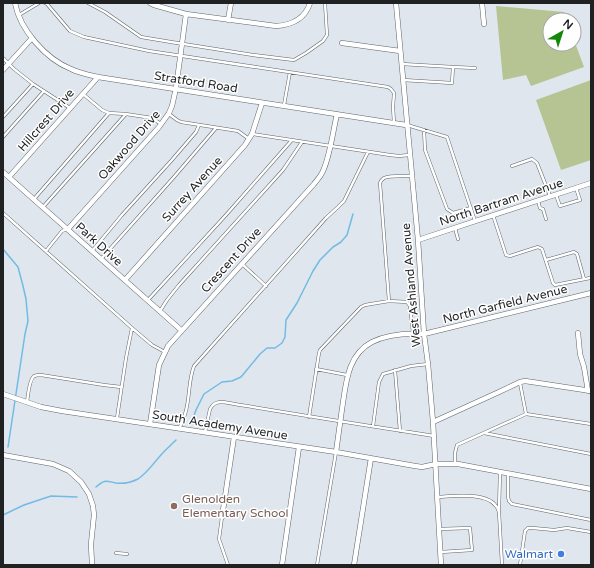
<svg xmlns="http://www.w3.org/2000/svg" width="594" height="568" viewBox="0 0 594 568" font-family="'Varela Round',sans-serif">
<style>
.green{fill:#b6c494}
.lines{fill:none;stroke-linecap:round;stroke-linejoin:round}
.stream{stroke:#72bbe4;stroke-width:1.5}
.lane-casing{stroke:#5e646a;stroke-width:3.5}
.street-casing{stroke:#5e646a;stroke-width:5.5}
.lane{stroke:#fff;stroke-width:2.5}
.street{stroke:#fff;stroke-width:4.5}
.education-dot{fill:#8d6e63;stroke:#fff;stroke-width:1.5}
.shop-dot{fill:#3f7fe0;stroke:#fff;stroke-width:1.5}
.labels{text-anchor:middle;stroke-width:3;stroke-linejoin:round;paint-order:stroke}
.street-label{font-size:12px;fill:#1f2123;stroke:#fff}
.education-label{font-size:12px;fill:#785e54;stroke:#fff;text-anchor:start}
.shop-label{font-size:12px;fill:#366cbe;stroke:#fff;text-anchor:end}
</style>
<rect width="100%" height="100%" fill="#dfe6ed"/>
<path class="green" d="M496 6 564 12 567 20H550V44H574V40L584 67 531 86 526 75 503 80Z
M591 80V160L561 170 536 100Z"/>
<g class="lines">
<path class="stream" d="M3 249 18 267 23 286 26 299 28 321 25 334 8 447
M191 424 196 410 204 394 222 382 232 381 241 377 260 354 267 348H275L282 343 285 337 286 320 297 303 313 271 320 260 333 247 341 242 347 235 353 214
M96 487C105 479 106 481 116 483 123 484 132 482 138 479 147 473 153 464 160 456 165 450 170 446 176 440
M3 515 24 505 51 496 77 497"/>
<defs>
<path id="lane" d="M45 3 47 4 70 31 84 37 149 51 388 87 391 89 394 93 393 107 394 123
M88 3 105 12 141 37 171 42 253 55 294 60 306 53 323 41 327 35 325 3
M19 15 39 3
M3 58 14 69 33 84 70 108
M402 64 453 67 452 83 403 80
M453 67 475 68
M83 94 102 110 109 113 126 114 152 118 161 124
M284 105 290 72
M169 114 177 120 181 122 232 130 238 131 249 139
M3 117 33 84
M407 125 447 137 475 221
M424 130 425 150 447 209 453 213 471 208
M253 134 390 155 399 156 409 155
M3 137 44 91
M512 166 532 159 537 163 550 196
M556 195 560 206 580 200 576 188
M34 199 109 113
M538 201 540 208 543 209 546 219
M43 207 126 114
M3 213 132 328 152 345 165 352
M493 215 506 255 510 256 538 247 542 249 553 283 555 285 590 278H591
M455 228 458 239
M46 251 62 231 67 229
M92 251 122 215 171 161 196 132 199 125
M101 259 174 177 216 128
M546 260 574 252 577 254 584 279
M242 264 266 286
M148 300 226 215 292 140
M389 301 380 183C381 181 381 180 384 178 390 175 404 176 411 176
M160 311 167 300 179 285 283 170 302 142
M316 369 347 375
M395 370 400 431
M520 383 526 414
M27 402C28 396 29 380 34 376 37 375 38 375 41 375L104 385 121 387
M309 417 319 353 320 350 361 307 365 305 389 301 407 302 410 306 413 333
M117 418 126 358 132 328
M373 426 379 382 383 374 411 366 428 364
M179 429C181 424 184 419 185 414 190 400 188 381 194 366L326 218 338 207 344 201 368 152
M205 432 210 409C213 403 217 402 223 402 293 414 364 425 434 436
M484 433 591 454
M455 464V453L457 445 526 414 591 424
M508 474V497L509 501 512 504 591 520
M437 497C453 496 486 492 496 506 498 508 498 510 499 512L502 565
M499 510 500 472
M222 517 219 539 228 565
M439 529 470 528 472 550 441 552
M116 553 127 554
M317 565 336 452
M520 565 525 531 528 528H533L554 530 567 528 591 532"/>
<path id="street" d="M15 3C20 30 46 59 71 69 79 73 89 75 98 77L406 125
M150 3 154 5 186 14 276 26C292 25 305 19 310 3
M396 3 418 240 424 334 428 364 433 422 441 565
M482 3 484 24
M228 20 231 3
M342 43 400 51
M3 70 32 38
M3 172 181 330
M9 177 98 77
M68 229 159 127 169 113 172 106 176 88 186 14
M418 240 591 183
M125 280 245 145 252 134 262 103
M578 333 580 354 584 367 588 391
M3 394 41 407 62 411 336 452 415 466 422 467 436 464H458L591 489
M433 422 499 392 520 382 525 381 532 382 591 391
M150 424 159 365 168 346 314 184C317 180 321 176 323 171 330 156 333 131 337 114
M336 452C338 438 340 424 342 409 346 384 347 355 372 342 388 334 407 333 424 334L591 293
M3 455 53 464 69 471 81 482 89 494 93 506 94 515 91 544 92 565
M222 517 234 437
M282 565 299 447
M354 565 371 458"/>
</defs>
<use href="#lane" class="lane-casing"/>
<use href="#street" class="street-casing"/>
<use href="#lane" class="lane"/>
<use href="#street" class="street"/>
</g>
<circle class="education-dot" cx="174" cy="506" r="4"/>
<circle class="shop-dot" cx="561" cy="554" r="4"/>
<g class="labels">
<g class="street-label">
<text transform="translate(196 82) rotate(9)" y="4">Stratford Road</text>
<text transform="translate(46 120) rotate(-49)" y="4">Hillcrest Drive</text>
<text transform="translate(129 145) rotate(-49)" y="4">Oakwood Drive</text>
<text transform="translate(192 189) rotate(-48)" y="4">Surrey Avenue</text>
<text transform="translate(501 202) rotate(-18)" y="4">North Bartram Avenue</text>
<text transform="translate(99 244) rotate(42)" y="4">Park Drive</text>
<text transform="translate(231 260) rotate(-48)" y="4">Crescent Drive</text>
<text transform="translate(411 285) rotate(-95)" y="4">West Ashland Avenue</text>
<text transform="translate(505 304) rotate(-14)" y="4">North Garfield Avenue</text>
<text transform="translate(220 425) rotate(9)" y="4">South Academy Avenue</text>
</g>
<g class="education-label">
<text x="182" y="503">Glenolden<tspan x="182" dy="14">Elementary School</tspan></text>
</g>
<g class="shop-label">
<text x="553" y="558">Walmart</text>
</g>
</g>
<rect width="594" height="568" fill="none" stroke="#1f2123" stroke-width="8"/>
<g transform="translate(562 32) rotate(39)"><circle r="19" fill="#ffffff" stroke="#a5a6a7"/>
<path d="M0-3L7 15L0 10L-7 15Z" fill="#128808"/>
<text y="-6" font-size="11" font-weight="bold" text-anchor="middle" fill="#1f2123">N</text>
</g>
</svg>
